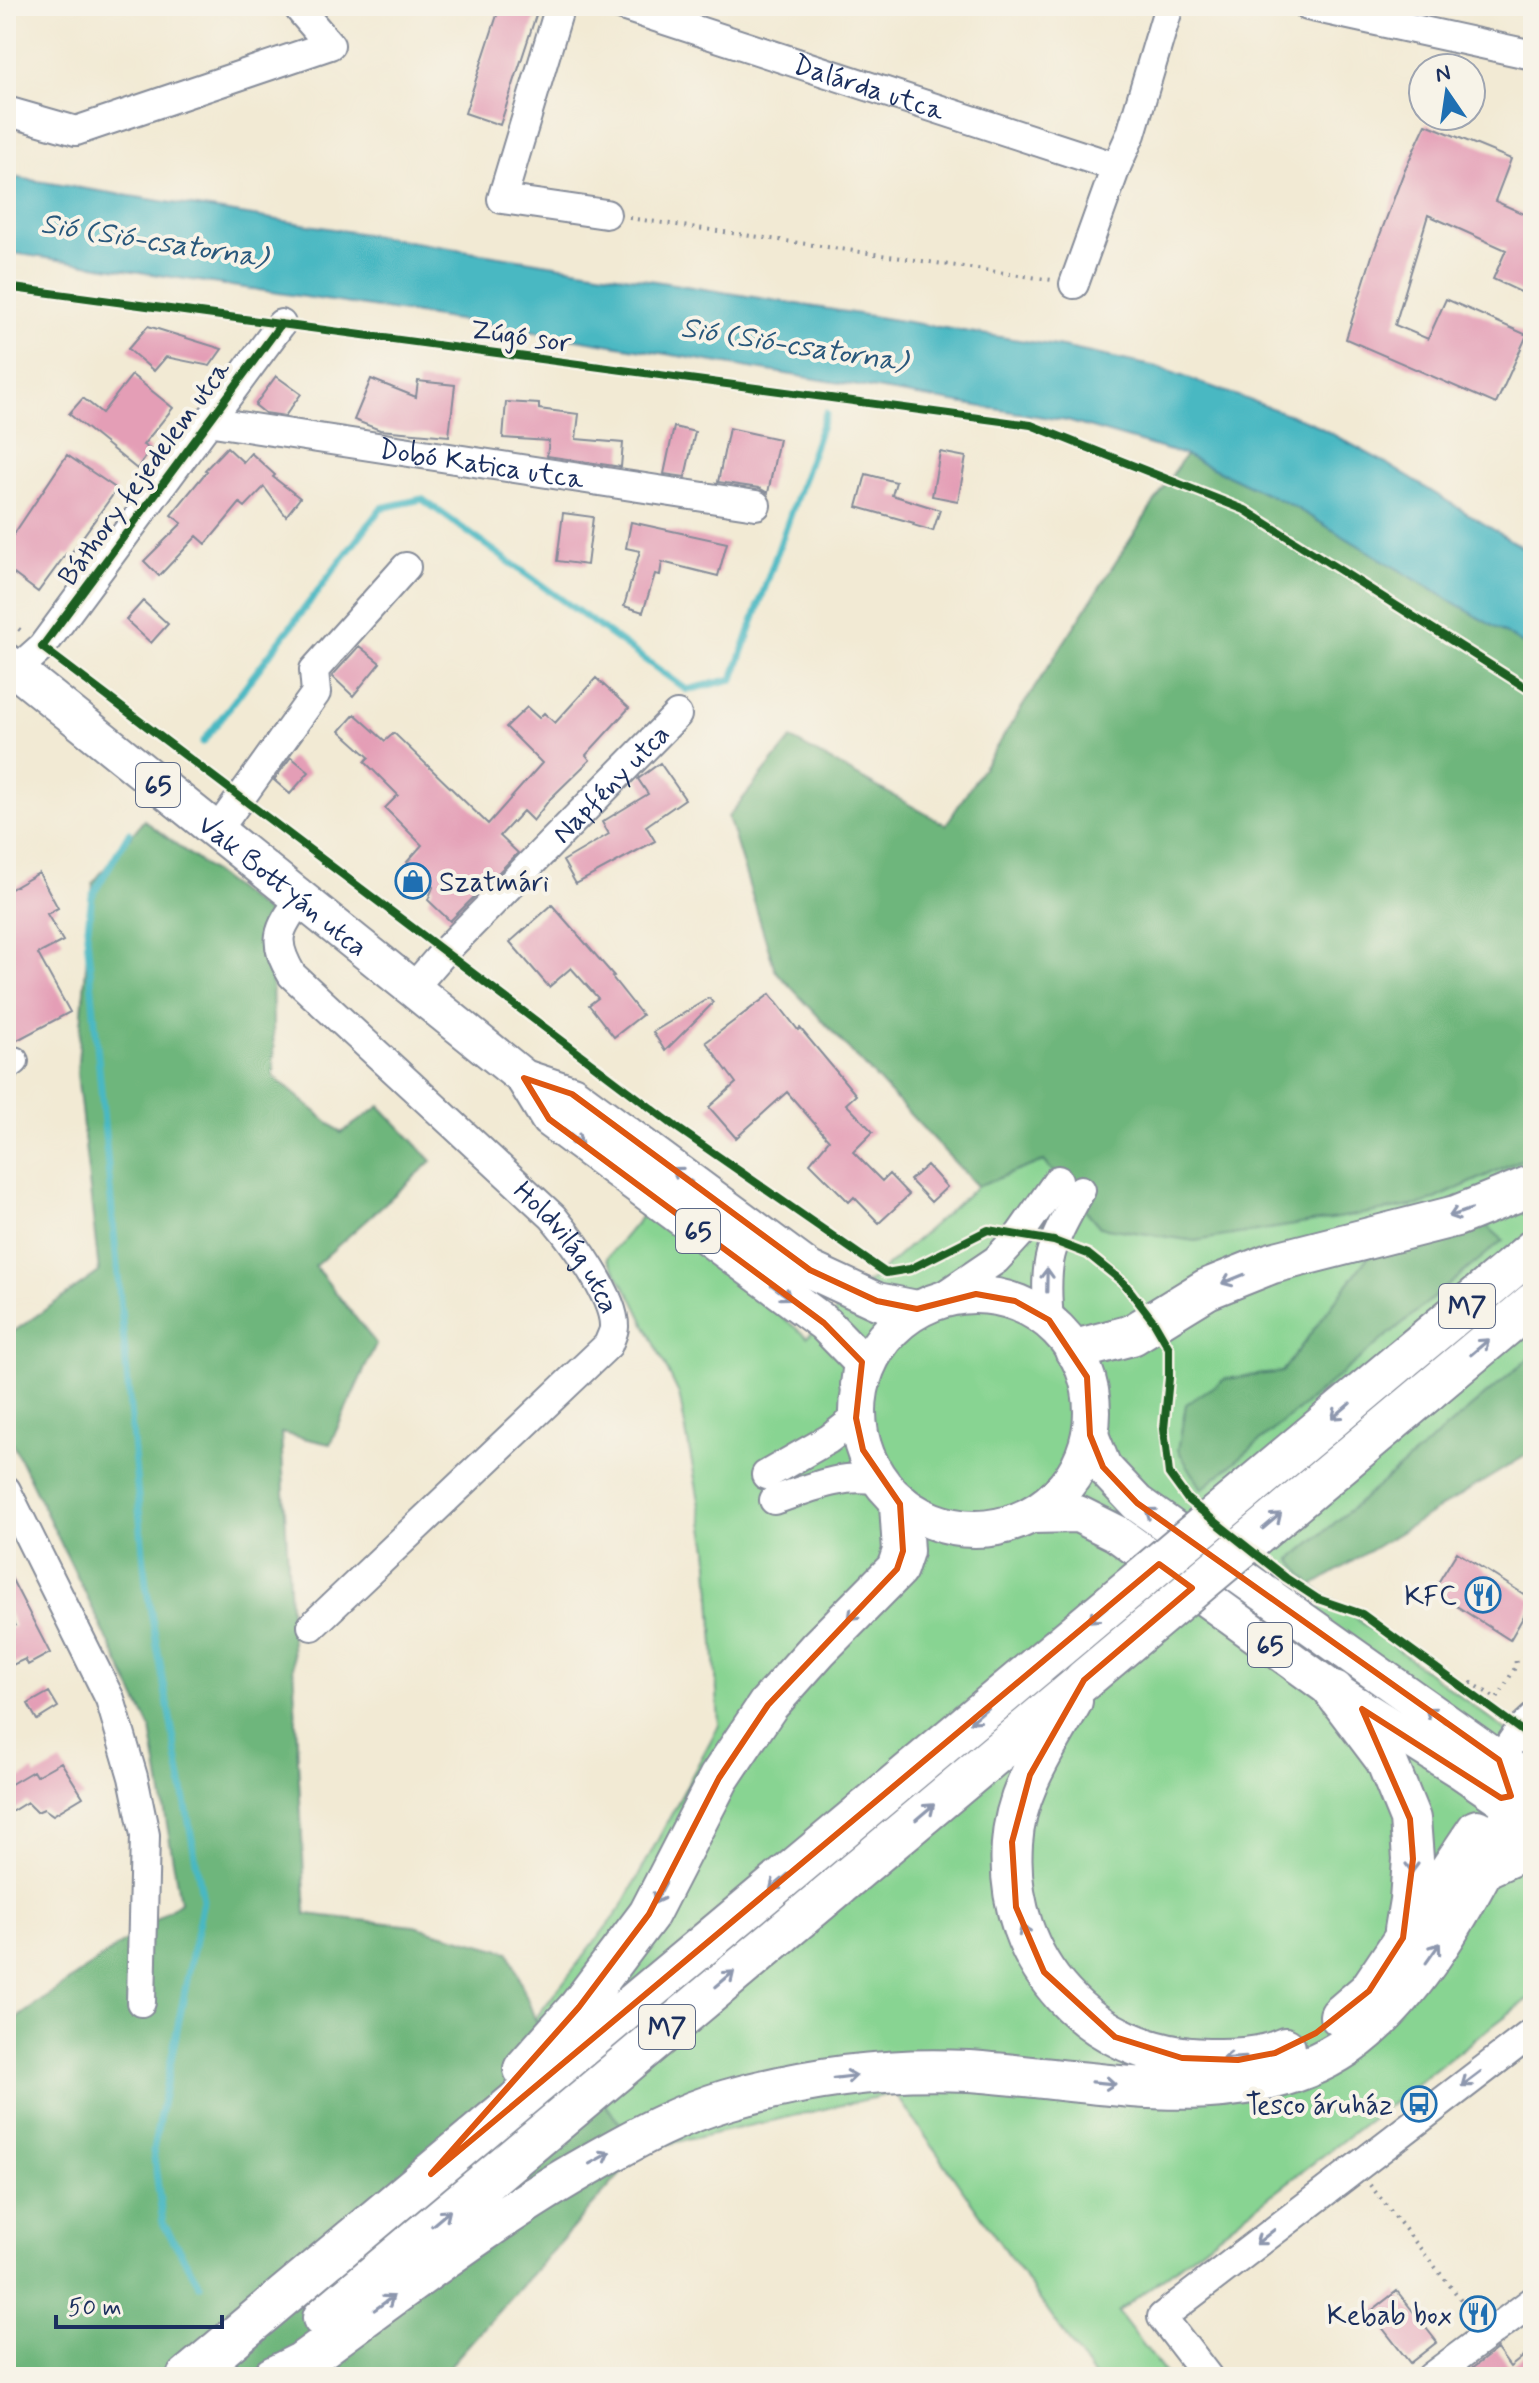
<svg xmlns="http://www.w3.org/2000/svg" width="1539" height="2383" viewBox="0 0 1539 2383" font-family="Mynerve,sans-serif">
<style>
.green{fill:#88d492;stroke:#528278;stroke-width:2;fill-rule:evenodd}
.forest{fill:#6eb67c;stroke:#44726d;stroke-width:2}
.water{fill:#49b8c2;stroke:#327490;stroke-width:2}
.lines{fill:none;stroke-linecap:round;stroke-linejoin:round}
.stream{stroke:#49b8c2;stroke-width:7}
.building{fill:#e49eb6}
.minor-casing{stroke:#868c99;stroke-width:32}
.major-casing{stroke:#868c99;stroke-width:40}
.highway-casing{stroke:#868c99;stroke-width:44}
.path{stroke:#868c99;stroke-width:4;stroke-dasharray:2 6;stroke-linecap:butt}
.minor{stroke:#fff;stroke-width:28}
.major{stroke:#fff;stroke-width:36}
.highway{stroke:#fff;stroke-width:40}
.highway-bridge-casing{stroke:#868c99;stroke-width:44;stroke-linecap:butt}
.highway-bridge{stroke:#fff;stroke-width:40}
.cycleway-casing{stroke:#f7f3e8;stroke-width:13}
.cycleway{stroke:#1b5e20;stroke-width:8}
.oneway{stroke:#8d97ae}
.marked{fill:none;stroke:#de5710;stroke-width:6;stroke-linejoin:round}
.labels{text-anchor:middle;stroke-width:8;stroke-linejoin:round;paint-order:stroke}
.shield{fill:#f7f3e8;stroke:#5d6a87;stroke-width:2}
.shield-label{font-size:26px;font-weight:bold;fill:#1b2f5e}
.street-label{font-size:28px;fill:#1b2f5e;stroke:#f7f3e8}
.poi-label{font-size:28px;fill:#1b2f5e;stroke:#f7f3e8;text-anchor:end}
.water-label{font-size:30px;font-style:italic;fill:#29587c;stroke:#f7f3e8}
</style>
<rect width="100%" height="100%" fill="#f7f3e8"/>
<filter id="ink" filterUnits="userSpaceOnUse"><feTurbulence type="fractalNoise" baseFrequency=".0125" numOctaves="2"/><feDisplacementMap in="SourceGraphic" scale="16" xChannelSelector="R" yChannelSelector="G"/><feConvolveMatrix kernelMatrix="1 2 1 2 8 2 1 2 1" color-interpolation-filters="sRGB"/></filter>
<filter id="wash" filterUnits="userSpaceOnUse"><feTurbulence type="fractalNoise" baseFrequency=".006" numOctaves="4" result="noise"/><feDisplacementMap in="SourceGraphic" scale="32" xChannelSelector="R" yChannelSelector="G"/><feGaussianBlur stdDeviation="1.8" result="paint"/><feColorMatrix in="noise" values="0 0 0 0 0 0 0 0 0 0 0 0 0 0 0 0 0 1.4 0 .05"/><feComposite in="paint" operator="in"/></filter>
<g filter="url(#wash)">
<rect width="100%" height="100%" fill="#f2ead4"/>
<path class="green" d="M1533 1154V1355L1291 1560 1313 1586 1533 1751V1995L1118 2312 1168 2377H1094L895 2093 642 2150 535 2019 623 1905 719 1725 708 1548 679 1394 634 1301 607 1258 648 1209 807 1337 977 1186 1044 1160 1100 1227 1424 1204ZM1371 1253 1202 1489 1225 1379 1282 1372Z"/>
<path class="forest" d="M1185 455 1291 505 1533 650V1154L1424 1204 1195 1241 1100 1227 1044 1161 977 1186 775 970 728 817 791 739 946 825Z
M144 820 271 916 274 1077 341 1133 380 1106 432 1161 315 1266 376 1344 330 1444 281 1433 306 1914 414 1926 509 1952 535 2019 642 2150 440 2377H6V2026L180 1902 151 1729 6 1430V1337L99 1272 77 1073 93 883Z
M1486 1225 1503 1240 1202 1489 1178 1450 1186 1404 1225 1379 1282 1372 1371 1253Z
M1533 1355V1451L1312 1586 1291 1560Z"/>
<path class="water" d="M6 176 1062 347 1157 367 1310 422 1384 462 1533 554V650L1291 505 1185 455 1067 421 517 329 6 252Z"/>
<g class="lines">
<path class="stream" d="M203 742 381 508 422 499 687 690 733 679 826 413
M129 833 92 896 87 935 146 1585 203 1900 153 2150 163 2223 200 2285"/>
</g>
<g id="blocks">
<path class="building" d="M500 6H539L500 125 465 113Z
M1426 124 1511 159 1495 201 1533 218V282L1527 295 1493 279 1506 250 1428 215 1395 325 1428 339 1446 299 1527 335 1496 404 1346 339 1372 256 1405 169Z
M148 326 222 349 210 366 166 357 154 371 128 349Z
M132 375 173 408 143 445 150 449 137 469 69 414 83 398 102 413Z
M276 376 301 394 285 416 265 413 255 405Z
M371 379 416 397 418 381 455 385 449 436 380 430 354 420Z
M506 402 539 404V409L579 414 576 439 623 443 621 467 547 456 549 441 503 438Z
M674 427 695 432 685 477 664 474Z
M729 428 779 439 768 493 759 488 718 482Z
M227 447 243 462 251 453 275 475 273 477 300 498 286 516 264 487 245 507 240 503 206 544 197 536 159 576 144 561 182 523 171 515 207 471 205 470Z
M940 452 966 457 958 501 932 496Z
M67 455 117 489 69 556 66 554 38 592 6 568V546Z
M866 474 896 482 892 495 940 510 933 531 913 525 914 523 857 507Z
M563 513 593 517 587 565 557 561Z
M631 522 727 543 718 576 662 562 660 575 655 574 643 612 624 606 640 551 626 548Z
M143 601 168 624 151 643 126 620Z
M359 646 380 663 353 696 332 676Z
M596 678 629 708 586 755 590 760 550 799 533 821 523 811 500 836 518 853 450 921 428 900 433 887 407 862 422 845 385 808 398 795 365 762 369 757 340 731 355 714 385 741 394 733 488 824 542 763 506 727 527 707 539 718 544 713 555 723Z
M291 757 309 772 290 794 274 780Z
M660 763 685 799 646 826 655 841 576 884 563 861 609 834 602 822 648 794 638 779Z
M39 873 58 908 47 914 63 941 38 954 70 1012 6 1046V892Z
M552 905 614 976 612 977 642 1015 614 1037 589 1005 598 998 571 968 549 987 510 942Z
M770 994 798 1030 800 1028 856 1095 846 1104 873 1132 853 1152 882 1181 889 1174 909 1195 879 1223 854 1197 849 1202 810 1163 829 1140 787 1092 736 1138 709 1107 736 1083 706 1042Z
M709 998 713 1003 665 1051 653 1032Z
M927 1165 947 1187 931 1202 910 1180Z
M1457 1552 1533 1600 1510 1640 1433 1591Z
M6 1568 50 1653 28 1665 25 1659 6 1668V1630L15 1626 6 1608Z
M49 1692 58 1707 37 1720 28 1704Z
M61 1762 83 1797 53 1815 44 1809 37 1812 27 1802 6 1815V1787L33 1771 36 1776Z
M1397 2291 1437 2342 1410 2363 1370 2312Z
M1497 2349 1510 2367 1533 2349V2377H1461Z"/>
</g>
</g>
<g filter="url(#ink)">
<use href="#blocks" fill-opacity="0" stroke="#868c99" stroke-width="2"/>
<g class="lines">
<defs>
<g id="minor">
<path d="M560 6 502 199 606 214"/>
<path id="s1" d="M622 6 1116 167"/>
<path d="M1308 6 1533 55"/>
<path d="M6 111 76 131 330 45 300 10 303 6"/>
<path d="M1074 284 1116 167 1131 134 1169 6"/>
<path id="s2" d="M207 421 756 505"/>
<path d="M6 679 42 647 281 324"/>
<path d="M216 832 316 693 314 670 406 567"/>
<path id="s3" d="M300 900C277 930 272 941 292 975L553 1217C572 1240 615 1297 614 1327 614 1332 610 1339 608 1345L312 1626"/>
<path id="s4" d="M412 989 445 951 677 715"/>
<path d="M6 1067 14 1061"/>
<path d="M937 1300 996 1260 1020 1234 1058 1180"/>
<path d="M1049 1320C1043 1256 1051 1245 1081 1190"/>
<path d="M766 1475 829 1439 856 1418"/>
<path d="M6 1490 110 1699 133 1777 145 1835 141 2002"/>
<path d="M774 1500C808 1489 842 1473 877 1480"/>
<path d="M1483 1764 1499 1760 1520 1730 1533 1718"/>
<path d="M1208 2377 1162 2317 1533 2032"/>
<path d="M1431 2377 1533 2301"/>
</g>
<g id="major">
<path id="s5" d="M6 662 524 1078 572 1094 810 1270 877 1301 917 1309"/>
<path d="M524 1078 549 1119 824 1323 862 1362 859 1385"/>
<circle cx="975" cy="1412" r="117"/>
<path d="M1090 1435 1103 1467 1137 1503 1533 1784"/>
<path d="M1032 1515 1078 1514 1116 1533 1334 1691 1460 1770 1533 1820"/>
</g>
<path id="highway" d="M1075 1350 1132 1335 1207 1289 1272 1263 1456 1216 1533 1185
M1400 1361 1533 1250
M1427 1392 1533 1303
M1334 1691 1386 1760 1410 1819 1413 1859 1410 1900 1405 1930
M1072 1701C1047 1746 1015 1790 1012 1844 1004 1962 1091 2057 1208 2059 1234 2059 1261 2059 1285 2048
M1484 1868 1533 1846
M1340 2016 1369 1991 1477 1830
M524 2069 579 2007 649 1914 719 1778 768 1705 818 1649 897 1569 903 1551 900 1504
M323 2318 1084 1680
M187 2377 1038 1665
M273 2377 301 2363C398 2293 493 2218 597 2160 639 2136 680 2114 727 2100 804 2078 888 2067 968 2071 1089 2078 1240 2119 1347 2046 1423 1993 1473 1888 1515 1808L1499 1760"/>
</defs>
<use href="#minor" class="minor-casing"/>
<use href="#major" class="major-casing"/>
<use href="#highway" class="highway-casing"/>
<path class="path" d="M629 218 1052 280
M6 619 24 633
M1466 1690 1472 1683 1497 1699 1516 1666 1515 1655
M1370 2185 1474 2316"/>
<use href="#minor" class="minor"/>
<use href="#major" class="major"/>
<use href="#highway" class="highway"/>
<defs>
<path id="highway-bridge" d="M1038 1665 1400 1361
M1084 1680 1427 1392"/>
</defs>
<use href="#highway-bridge" class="highway-bridge-casing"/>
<use href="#highway-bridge" class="highway-bridge"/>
<defs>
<path id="cycleway" d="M6 287 1031 425 1245 510 1533 692
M281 324 42 647 676 1127 886 1273 910 1269 988 1230 1054 1241 1088 1254 1124 1283 1154 1322 1169 1348V1378L1164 1429 1169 1474 1188 1500 1286 1578 1318 1599 1362 1614 1533 1739"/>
</defs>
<use href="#cycleway" class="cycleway-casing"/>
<use href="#cycleway" class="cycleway"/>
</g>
<defs><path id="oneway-shaft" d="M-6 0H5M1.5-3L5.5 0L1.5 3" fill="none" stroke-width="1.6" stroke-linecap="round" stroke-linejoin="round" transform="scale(2)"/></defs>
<g class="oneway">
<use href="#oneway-shaft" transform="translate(573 1137) rotate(37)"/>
<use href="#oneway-shaft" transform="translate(682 1175) rotate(-144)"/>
<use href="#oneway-shaft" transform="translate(1460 1213) rotate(161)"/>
<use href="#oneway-shaft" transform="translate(1233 1279) rotate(158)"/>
<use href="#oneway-shaft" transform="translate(1047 1280) rotate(-89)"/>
<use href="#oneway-shaft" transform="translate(781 1292) rotate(36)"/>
<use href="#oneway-shaft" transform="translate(1480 1347) rotate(-40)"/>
<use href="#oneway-shaft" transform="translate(1341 1411) rotate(140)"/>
<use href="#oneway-shaft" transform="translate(1155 1516) rotate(-144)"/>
<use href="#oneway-shaft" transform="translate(1272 1521) rotate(-40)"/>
<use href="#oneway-shaft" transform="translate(857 1611) rotate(136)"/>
<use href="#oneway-shaft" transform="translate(1098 1614) rotate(140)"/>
<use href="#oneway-shaft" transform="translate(979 1715) rotate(140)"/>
<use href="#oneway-shaft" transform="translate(1435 1715) rotate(-145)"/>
<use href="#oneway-shaft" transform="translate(925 1812) rotate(-40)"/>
<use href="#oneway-shaft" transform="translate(1412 1861) rotate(90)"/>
<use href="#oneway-shaft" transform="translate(779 1882) rotate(140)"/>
<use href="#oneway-shaft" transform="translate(660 1893) rotate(118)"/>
<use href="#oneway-shaft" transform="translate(1026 1936) rotate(-113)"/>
<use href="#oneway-shaft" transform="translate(1433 1953) rotate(-55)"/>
<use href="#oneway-shaft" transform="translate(725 1979) rotate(-40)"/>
<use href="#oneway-shaft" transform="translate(1234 2058) rotate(177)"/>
<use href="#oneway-shaft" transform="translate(845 2077) rotate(-7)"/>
<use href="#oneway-shaft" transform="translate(1471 2079) rotate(143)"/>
<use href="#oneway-shaft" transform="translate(1104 2083) rotate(5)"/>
<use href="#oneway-shaft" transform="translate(600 2158) rotate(-29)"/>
<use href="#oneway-shaft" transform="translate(441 2218) rotate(-40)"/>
<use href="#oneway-shaft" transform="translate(1265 2237) rotate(142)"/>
<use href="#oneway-shaft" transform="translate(384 2303) rotate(-36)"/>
</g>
</g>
<path class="marked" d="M524 1078 572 1094 810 1270 877 1301 917 1309 976 1294 1015 1301 1049 1320 1087 1377 1090 1435 1103 1467 1137 1503 1499 1760 1511 1796 1501 1798 1362 1709 1410 1819 1413 1859 1403 1938 1369 1991 1316 2033 1275 2053 1238 2060 1182 2058 1115 2037 1044 1972 1016 1907 1012 1842 1030 1775 1084 1680 1192 1588 1159 1564 431 2174 579 2007 649 1914 719 1778 768 1705 897 1569 903 1551 900 1504 863 1450 856 1418 862 1362 824 1323 549 1119Z"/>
<defs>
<symbol id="shop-ring" viewBox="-11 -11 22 22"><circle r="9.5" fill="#f7f3e8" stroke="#1f6fb2" stroke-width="1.5"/><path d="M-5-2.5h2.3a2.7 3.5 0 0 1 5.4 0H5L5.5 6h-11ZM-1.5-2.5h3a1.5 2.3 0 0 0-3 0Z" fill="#1f6fb2"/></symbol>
<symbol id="restaurant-ring" viewBox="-11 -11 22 22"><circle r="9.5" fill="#f7f3e8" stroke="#1f6fb2" stroke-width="1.5"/><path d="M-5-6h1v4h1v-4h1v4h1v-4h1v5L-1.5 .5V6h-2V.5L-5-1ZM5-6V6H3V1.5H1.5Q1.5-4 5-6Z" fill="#1f6fb2"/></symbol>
<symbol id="bus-ring" viewBox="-11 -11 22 22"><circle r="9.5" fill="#f7f3e8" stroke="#1f6fb2" stroke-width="1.5"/><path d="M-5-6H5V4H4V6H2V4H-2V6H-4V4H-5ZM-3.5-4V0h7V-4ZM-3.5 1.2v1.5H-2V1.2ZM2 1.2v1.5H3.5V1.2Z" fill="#1f6fb2"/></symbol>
</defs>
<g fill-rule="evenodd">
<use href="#shop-ring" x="393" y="861" width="40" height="40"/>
<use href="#restaurant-ring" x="1463" y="1575" width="40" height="40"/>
<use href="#bus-ring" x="1399" y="2084" width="40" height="40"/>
<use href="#restaurant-ring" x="1458" y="2294" width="40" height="40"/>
</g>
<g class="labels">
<g class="shield">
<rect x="136" y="763" width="44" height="44" rx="6"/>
<rect x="676" y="1209" width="44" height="44" rx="6"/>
<rect x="1439" y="1284" width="56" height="44" rx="6"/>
<rect x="1248" y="1623" width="44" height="44" rx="6"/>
<rect x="639" y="2005" width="56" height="44" rx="6"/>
</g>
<g class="shield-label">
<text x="158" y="794">65</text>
<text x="698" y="1240">65</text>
<text x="1467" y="1315">M7</text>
<text x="1270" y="1654">65</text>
<text x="667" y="2036">M7</text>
</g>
<g class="street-label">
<text dy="10" stroke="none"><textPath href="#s1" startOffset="260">Dalárda utca</textPath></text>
<text transform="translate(521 335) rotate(8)" y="10">Zúgó sor</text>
<text dy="10" stroke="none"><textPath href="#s2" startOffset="278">Dobó Katica utca</textPath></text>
<text transform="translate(143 472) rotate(-54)" y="10">Báthory fejedelem utca</text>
<text dy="10" stroke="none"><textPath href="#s4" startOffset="286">Napfény utca</textPath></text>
<text dy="10" stroke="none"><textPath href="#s5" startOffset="356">Vak Bottyán utca</textPath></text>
<text dy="10" stroke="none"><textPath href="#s3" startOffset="472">Holdvilág utca</textPath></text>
</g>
<g class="poi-label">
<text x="439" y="891" text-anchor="start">Szatmári</text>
<text x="1457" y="1605">KFC</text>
<text x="1393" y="2114">Tesco áruház</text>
<text x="1452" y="2324">Kebab box</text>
</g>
<g class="water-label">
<text transform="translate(154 240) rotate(9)" y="10">Sió (Sió-csatorna)</text>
<text transform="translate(794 344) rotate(9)" y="10">Sió (Sió-csatorna)</text>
</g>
</g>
<rect width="1539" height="2383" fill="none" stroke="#f7f3e8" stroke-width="32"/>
<g transform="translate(1447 92) rotate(347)"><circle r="38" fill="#f7f3e8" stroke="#9fa5b1" stroke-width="2"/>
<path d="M0-6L14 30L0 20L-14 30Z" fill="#1f6fb2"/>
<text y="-12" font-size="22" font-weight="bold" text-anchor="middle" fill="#1b2f5e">N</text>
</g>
<path d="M56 2315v12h166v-12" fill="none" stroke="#1b2f5e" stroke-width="4"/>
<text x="68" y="2315" font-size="24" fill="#1b2f5e" stroke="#f7f3e8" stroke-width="6" paint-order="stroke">50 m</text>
</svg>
